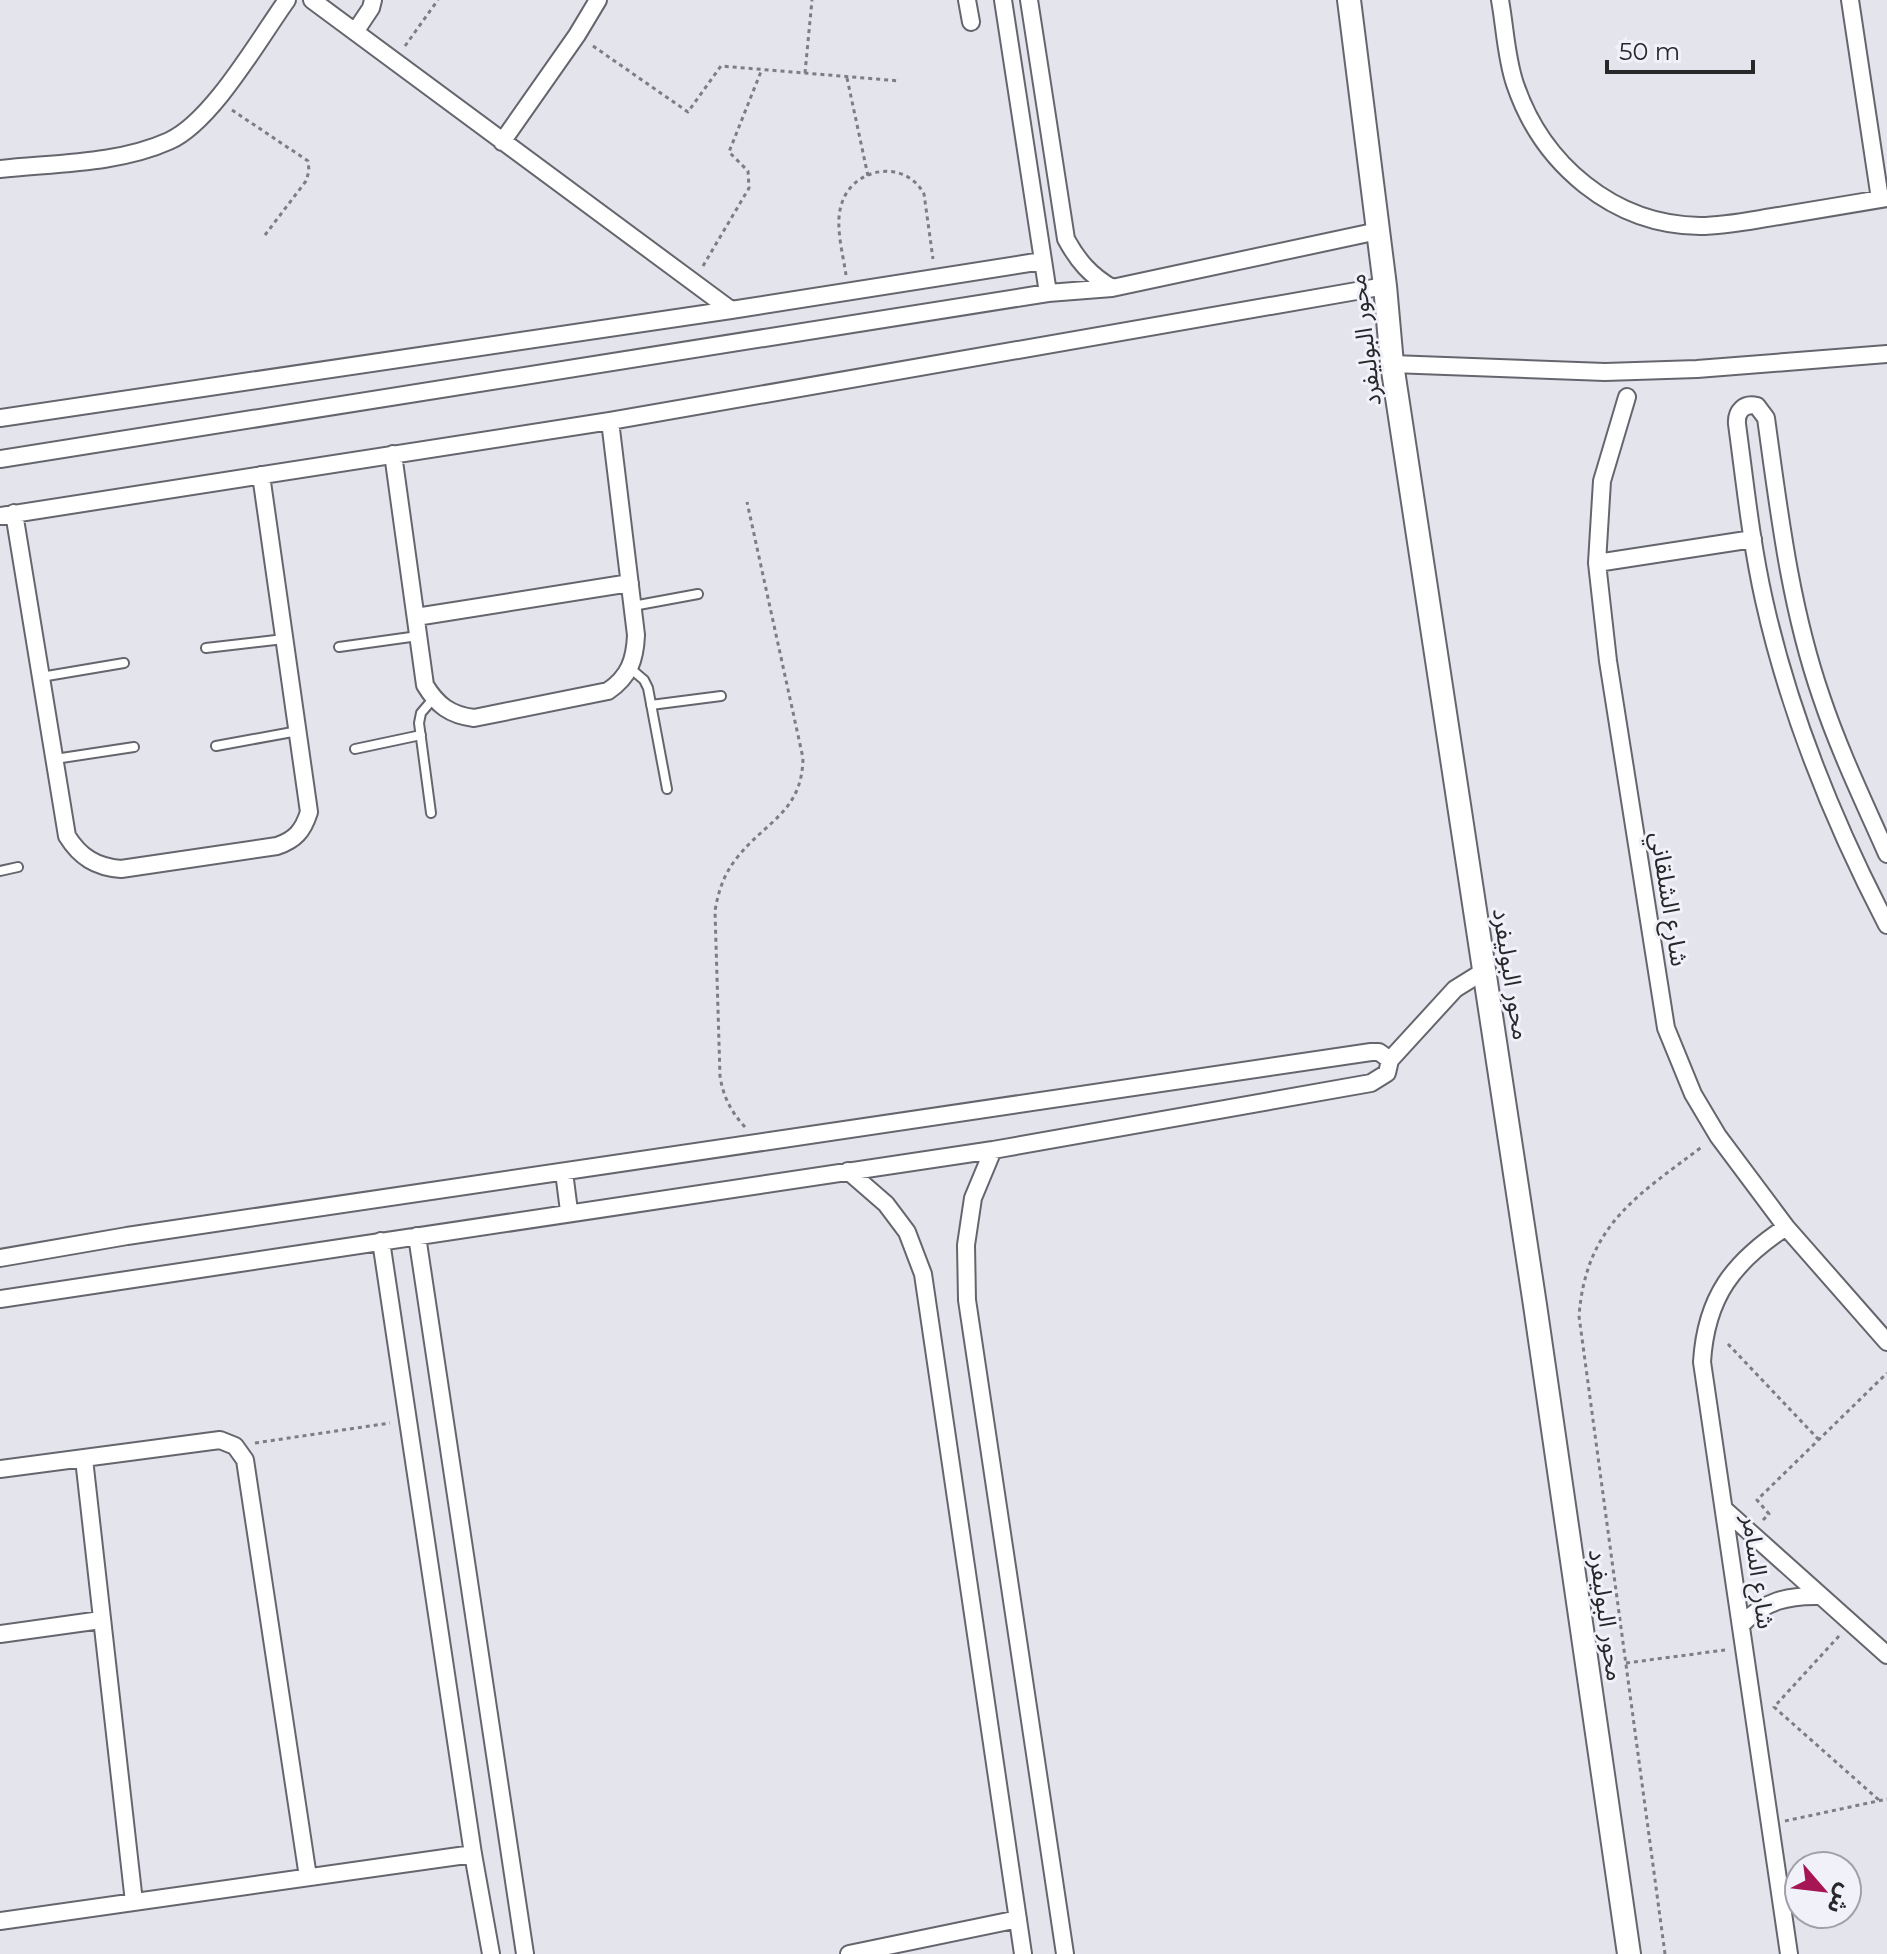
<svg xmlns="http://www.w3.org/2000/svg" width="1887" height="1954" viewBox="0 0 1887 1954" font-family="Montserrat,'Noto Sans Arabic',sans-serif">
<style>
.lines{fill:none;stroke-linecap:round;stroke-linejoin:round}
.lane-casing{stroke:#65666d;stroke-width:12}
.street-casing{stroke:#65666d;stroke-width:20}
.secondary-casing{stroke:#65666d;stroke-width:26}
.path{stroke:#7d7d82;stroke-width:3;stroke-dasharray:4 4;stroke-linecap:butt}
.lane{stroke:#fff;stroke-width:8}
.street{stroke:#fff;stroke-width:16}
.secondary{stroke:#fff;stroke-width:22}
.labels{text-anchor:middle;stroke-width:6;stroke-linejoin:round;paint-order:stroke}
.street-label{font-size:24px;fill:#28282b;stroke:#f0f1f9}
</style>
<rect width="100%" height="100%" fill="#e3e4ec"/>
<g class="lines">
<defs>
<path id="lane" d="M633 606 698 594
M339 647 418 636
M206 648 284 639
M630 668 644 680 648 688 667 789
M41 677 124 663
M651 705 721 696
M216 746 298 731
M355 749 421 735
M55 759 134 747
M431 813 419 723 421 713 433 699
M0 871 18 867"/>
<path id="street" d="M312 0 731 310
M967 0 971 22
M1003 0 1048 293
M1029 0 1066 239C1078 261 1090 275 1112 288
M1500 0C1505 27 1506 58 1515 84 1542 164 1613 225 1700 226 1726 226 1753 220 1779 216 1815 210 1851 204 1887 198
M1850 0 1880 199
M355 32 371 8 373 0
M502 142 577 35 598 0
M0 169C55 163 118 164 169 141 212 122 259 39 287 0
M1392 364 1605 372 1697 369 1887 354
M1627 397 1602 481 1597 563 1608 661 1666 1028 1693 1094 1718 1136 1786 1227 1887 1342
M0 418 731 310 1042 261
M393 454 425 685C437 705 450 715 474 718L608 691C629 677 635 660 636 635L610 421
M0 459 1048 293 1112 288 1378 231
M14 513 67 836C80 857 96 867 121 869L277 846C295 840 303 831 309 812L261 475
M0 516 610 421 1385 286
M1597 563 1753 539
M416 617 630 583
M1887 854C1864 802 1839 750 1821 696 1790 606 1779 512 1766 418L1757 406C1744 403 1736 411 1737 424 1745 483 1751 542 1764 600 1789 712 1834 823 1887 925
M993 1150 973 1198 966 1245 967 1300 1065 1954
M848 1171 886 1204 907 1232 923 1274 1023 1954
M564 1172 569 1211
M1786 1227C1733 1262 1706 1297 1702 1362L1789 1954
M417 1236 525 1954
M381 1241 473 1854 491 1954
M0 1258 127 1236 1371 1052H1379L1390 1060
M0 1299 993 1150 1371 1083 1387 1073 1390 1060 1455 989 1484 971
M84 1459 134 1902
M0 1469 220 1440 235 1446 245 1460 308 1877
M1725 1510 1887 1655
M1741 1625C1764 1601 1788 1595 1821 1596
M0 1634 101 1620
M0 1921 473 1854
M849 1954 1018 1919"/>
<path id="secondary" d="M1349 0 1385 286 1392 364 1535 1305 1629 1954"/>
</defs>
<use href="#lane" class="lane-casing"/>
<use href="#street" class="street-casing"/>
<use href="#secondary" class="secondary-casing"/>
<path class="path" d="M405 46 438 0
M593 46 688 112 721 66 900 81
M805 73 812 0
M847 78 868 176
M232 110 308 161 309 171 306 181 265 235
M703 266 749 188 748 171 729 152 762 69
M846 275C843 254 835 226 841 206 851 167 905 158 924 194L933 259
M745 1127C731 1112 723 1096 720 1076L715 911C718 892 724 874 736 859 765 821 802 813 803 758L747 502
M1728 1344 1819 1440
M255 1443 390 1423
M1763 1520 1769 1514 1757 1500 1887 1373
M1839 1636 1774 1707 1880 1801
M1626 1663 1725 1650
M1785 1821 1887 1799
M1665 1954 1579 1316C1586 1225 1637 1196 1703 1146"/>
<use href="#lane" class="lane"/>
<use href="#street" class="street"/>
<use href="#secondary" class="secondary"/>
</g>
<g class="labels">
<g class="street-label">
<text transform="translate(1365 340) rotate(-97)" y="8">محور البوليفرد</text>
<text transform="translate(1669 899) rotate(81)" y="8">شارع الشلقاني</text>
<text transform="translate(1511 974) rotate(81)" y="8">محور البوليفرد</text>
<text transform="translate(1758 1572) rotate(82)" y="8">شارع السامر</text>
<text transform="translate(1606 1615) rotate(82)" y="8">محور البوليفرد</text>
</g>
</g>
<g transform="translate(1823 1890) rotate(118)"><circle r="38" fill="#f0f1f9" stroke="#a0a1a7" stroke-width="2"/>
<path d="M0-6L14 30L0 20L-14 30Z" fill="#a61554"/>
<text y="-12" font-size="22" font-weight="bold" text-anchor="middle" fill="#28282b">ش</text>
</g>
<path d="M1607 60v12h146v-12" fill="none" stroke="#28282b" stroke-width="4"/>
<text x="1619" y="60" font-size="24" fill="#28282b" stroke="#f0f1f9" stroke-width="6" paint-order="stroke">50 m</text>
</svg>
